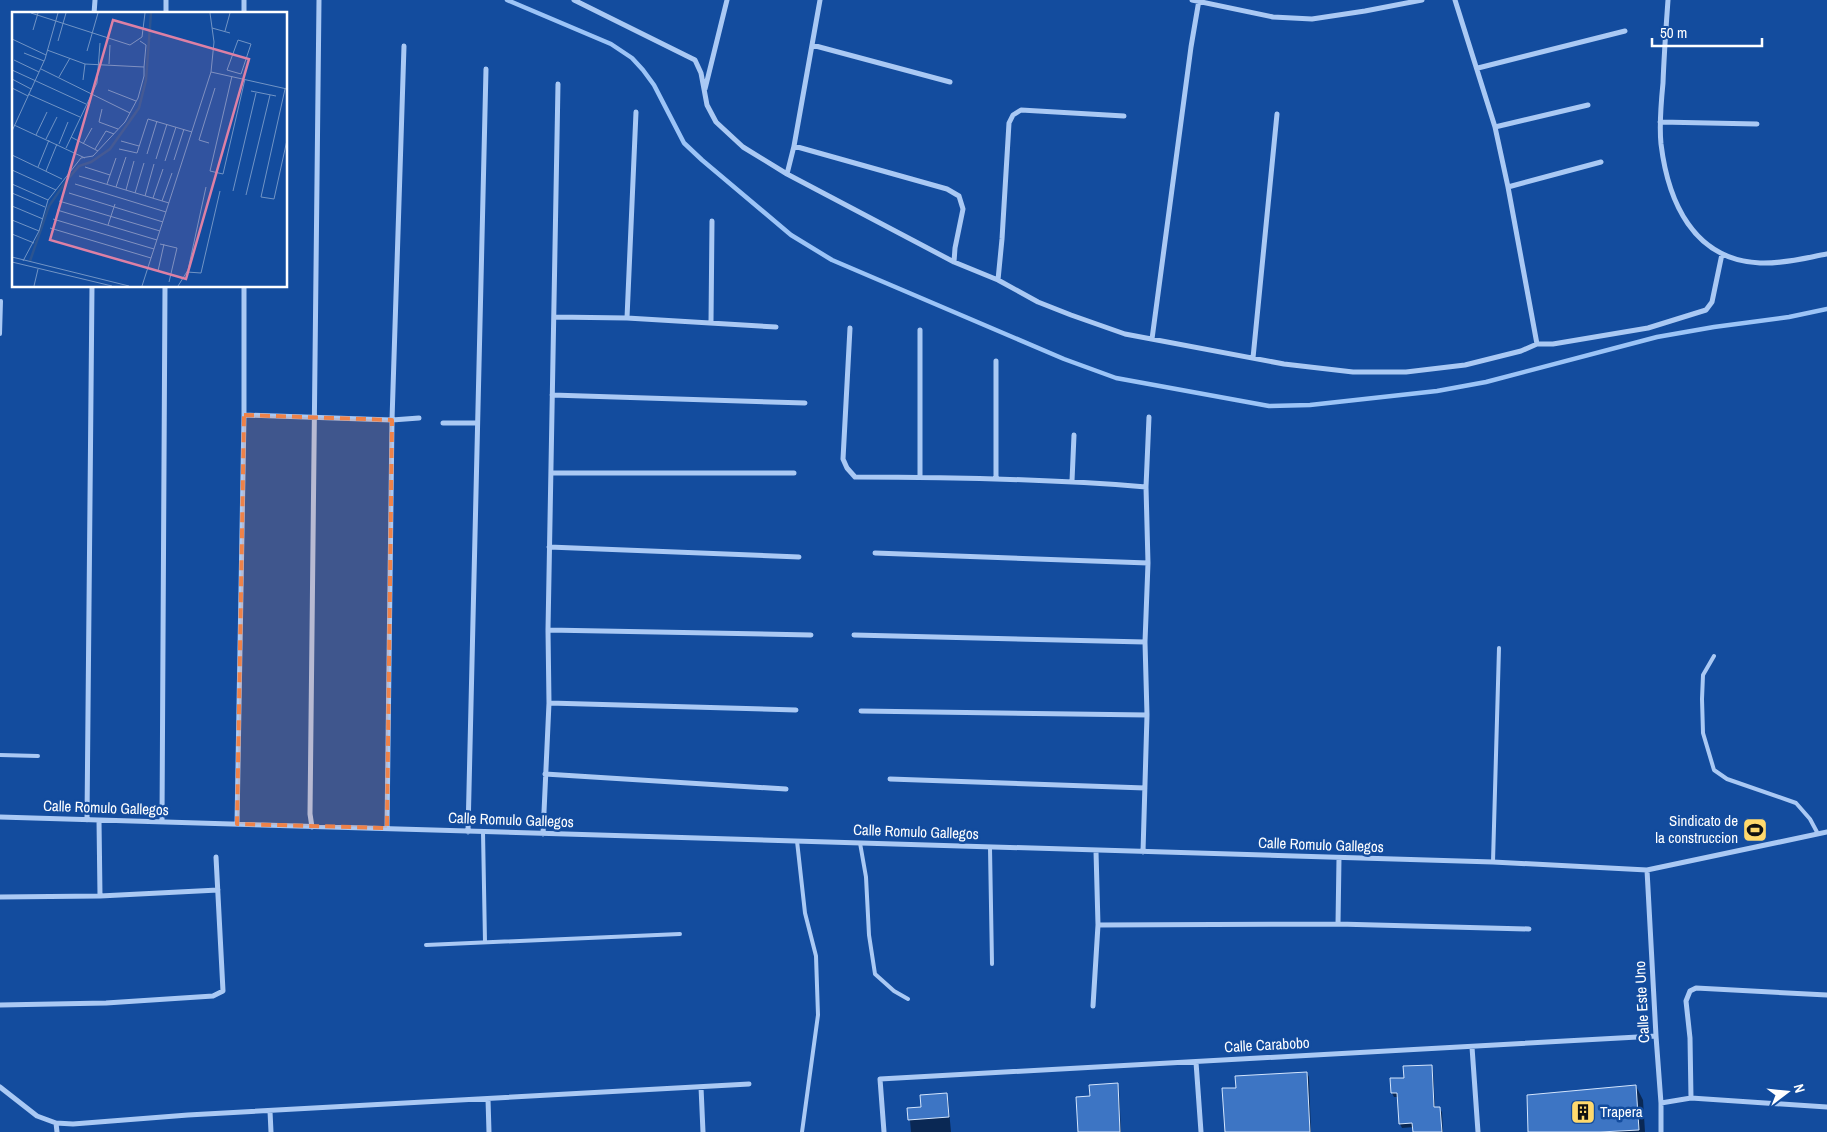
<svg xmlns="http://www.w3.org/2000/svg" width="1827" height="1132" viewBox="0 0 1827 1132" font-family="'Archivo Narrow',sans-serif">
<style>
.shadow{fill:#0007}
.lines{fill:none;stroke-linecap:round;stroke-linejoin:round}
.stream{stroke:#9cc4f7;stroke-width:4.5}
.building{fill:#3d75c4;stroke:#d3e5fd}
.lane{stroke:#aac9f4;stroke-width:4}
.street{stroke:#aac9f4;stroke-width:5}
.marked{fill:#ee8249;fill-opacity:0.2;stroke:#ee8249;stroke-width:4;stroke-dasharray:10 6;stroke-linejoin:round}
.labels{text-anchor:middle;stroke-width:5;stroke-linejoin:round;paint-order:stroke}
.street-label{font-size:15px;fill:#fff;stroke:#134c9e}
.poi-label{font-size:15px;fill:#fff;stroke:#134c9e;text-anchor:end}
.inset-river{fill:none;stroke:#2b5491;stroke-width:2.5}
.inset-road{fill:none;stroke:#7194c5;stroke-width:1}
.view{fill:#dd80a5;fill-opacity:0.15;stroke:#dd80a5;stroke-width:2.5}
.inset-edge{fill:none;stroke:#fff;stroke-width:2.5}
</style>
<rect width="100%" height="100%" fill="#134c9e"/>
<path class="shadow" d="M1431 1066 1433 1070 1435 1108H1439L1442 1112 1443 1132H1414V1127L1402 1128 1400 1124 1398 1097H1394L1392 1093 1405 1079Z
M1307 1073 1309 1077 1311 1132H1226L1237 1089Z
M1117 1084 1119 1088 1121 1132H1079L1091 1097Z
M1636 1086 1643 1100 1645 1132H1529Z
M946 1095 948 1099 951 1132H911L909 1109 922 1108Z"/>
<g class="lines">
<path class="stream" d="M507 0 611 44 632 58 643 70 654 85 684 143 702 160 791 235 832 260 1064 359 1116 378 1269 406 1310 405 1437 391 1486 382 1657 337 1714 327 1789 317 1827 309"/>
</g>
<path class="building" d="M1432 1065 1434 1107H1440L1442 1132H1413L1412 1123 1399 1124 1397 1093H1391L1390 1078H1404L1403 1066Z
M1307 1072 1310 1132H1225L1222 1088H1236L1235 1076Z
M1118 1083 1120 1132H1078L1076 1097 1090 1096 1089 1085Z
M1636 1085 1639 1130 1600 1132H1528L1527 1095Z
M947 1093 949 1117 908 1120 907 1108 921 1107 920 1095Z"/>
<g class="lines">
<path class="lane" d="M0 334 1 301
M1714 656 1703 675 1702 699 1703 733 1714 770 1727 779 1796 803 1810 819 1818 834
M0 755 38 756
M483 832 485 942
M797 841 805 913 816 956 818 1015 802 1132
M860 843 866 877 869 935 875 974 894 991 908 999
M990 848 992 964
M1493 862 1499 648
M426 945 680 934"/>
<path class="street" d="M574 0 695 60 701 73 707 105 716 122 743 147 787 174 954 262 998 280 1038 302 1071 315 1125 334 1284 364 1353 372H1406L1465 365 1521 351 1537 344 1508 187 1495 127 1455 0
M1192 0 1273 17 1312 19 1365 11 1422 0
M1668 0C1666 28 1664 55 1663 83 1661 103 1659 124 1661 144 1668 201 1693 260 1760 263 1782 264 1805 258 1827 254
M94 14 95 0
M166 14V0
M244 14V0
M812 45 950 82
M1478 68 1625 31
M705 89 727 0
M1660 122 1757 124
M1495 127 1588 105
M794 146 947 189 959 196 963 209 955 248 954 262
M787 174 794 146 820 0
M1508 187 1601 162
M998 280 1002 239 1009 123 1013 115 1021 110 1124 116
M554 317 627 318 776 327
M627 318 636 112
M711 323 712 221
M850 328 843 459 847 468 855 477C952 477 1049 479 1146 487L1148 563 1145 642 1147 715 1143 852
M920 330V477
M1152 339 1191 47 1199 0
M1537 344H1553L1648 328 1706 310 1712 302 1722 254
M1253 358 1277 114
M552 395 805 403
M244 415 392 420 419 418
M443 423H476
M551 473H794
M996 478V361
M1072 481 1074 435
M1146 487 1149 417
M549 547 799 557
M875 553 1148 563
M548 630 811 635
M854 635 1145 642
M549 703 796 710
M861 711 1147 715
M545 774 786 789
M890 779 1145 788
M0 817 1493 862 1647 870 1827 832
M87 820 92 286
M99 820 100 896
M162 822 165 286
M237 824 244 415V286
M312 827 310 814 319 0
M387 828 392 420 404 46
M468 832 486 69
M543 834 549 703 548 630 558 84
M1096 851 1098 925
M1647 870 1656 1036 1661 1103V1132
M0 897 100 896 218 890
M1338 924 1339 858
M1827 995 1696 988 1690 991 1686 1001 1690 1038 1691 1098 1827 1107
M0 1005 106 1003 213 996 223 991 216 857
M1093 1006 1098 925 1338 924 1529 929
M1472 1047 1478 1132
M1196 1062 1201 1132
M0 1087 37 1116 56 1123 73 1124 188 1115 749 1084
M701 1087 703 1132
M488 1099 489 1132
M1661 1103 1691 1098
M270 1111 271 1132
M56 1123 57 1132
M884 1132 880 1079 1656 1036"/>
</g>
<path class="marked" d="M244 415 392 420 387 828 237 824Z"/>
<defs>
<symbol id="stadium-square" viewBox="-11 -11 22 22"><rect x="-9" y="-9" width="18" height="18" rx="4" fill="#ffd96d" stroke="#134c9e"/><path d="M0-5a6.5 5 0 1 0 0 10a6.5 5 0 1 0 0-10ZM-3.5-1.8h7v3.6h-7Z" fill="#111"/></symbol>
<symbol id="building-square" viewBox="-11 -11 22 22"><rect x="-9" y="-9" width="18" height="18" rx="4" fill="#ffd96d" stroke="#134c9e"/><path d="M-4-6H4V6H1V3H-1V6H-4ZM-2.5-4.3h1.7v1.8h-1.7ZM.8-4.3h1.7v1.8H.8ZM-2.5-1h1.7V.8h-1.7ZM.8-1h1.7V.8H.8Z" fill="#111"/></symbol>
</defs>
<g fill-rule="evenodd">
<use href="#stadium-square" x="1741" y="816" width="28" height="28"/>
<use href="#building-square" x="1569" y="1098" width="28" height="28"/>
</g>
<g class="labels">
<g class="street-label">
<text transform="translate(106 808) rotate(2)" y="5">Calle Romulo Gallegos</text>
<text transform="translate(511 820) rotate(2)" y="5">Calle Romulo Gallegos</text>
<text transform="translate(916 832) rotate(2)" y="5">Calle Romulo Gallegos</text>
<text transform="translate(1321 845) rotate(2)" y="5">Calle Romulo Gallegos</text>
<text transform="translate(1642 1002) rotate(-93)" y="5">Calle Este Uno</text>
<text transform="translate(1267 1045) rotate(-3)" y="5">Calle Carabobo</text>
</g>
<g class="poi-label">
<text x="1738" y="826">Sindicato de<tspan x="1738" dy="17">la construccion</tspan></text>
<text x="1600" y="1117" text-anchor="start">Trapera</text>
</g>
</g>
<g transform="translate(12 12)">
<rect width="275" height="275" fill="#134c9e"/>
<path class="inset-river" d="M18 249 37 194 55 168 67 154 79 150 98 137 127 96 134 68 139 1"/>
<path class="inset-road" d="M19 1 118 33 130 25 133 1M200 16 218 21M21 18 26 1M213 19 218 1M0 27 34 43M226 28 239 32 229 62 215 58ZM46 29 54 1M128 29 134 33 132 55M75 39 86 1M12 41 32 49M2 48 27 60M97 52 98 33M29 57 118 101M0 58 74 92M199 60 275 77M220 64 198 159 211 162 233 67M47 65 58 46M0 67 19 77M71 68 73 52M0 76 16 84M273 77 249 185 262 187 275 128M96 78 124 89M239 79 264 84M16 82 68 105M90 97 87 110 106 117M2 113 73 146M0 119 33 47 46 1M24 123 35 100M59 125 86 139M34 127 45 105M109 129 127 134M197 131 187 128 203 76M47 132 56 110M71 132 80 116M54 136 85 71 88 31M83 137 94 119 102 122M107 137 125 141 136 107 180 120M135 142 145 109M0 143 50 167M144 147 155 112M162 148 172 117M153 149 164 115M26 155 37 128M73 155 98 163M0 158 44 178M34 159 45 132M67 164 157 191M275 165V181M0 172 36 188M63 172 154 200M95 172 104 146M104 175 114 145M114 178 122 149M221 179 244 81M0 181 33 195M57 181 151 210M123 181 132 151M234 183 258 83M133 184 142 152M141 186 151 157M47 189 148 219M150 189 160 161M0 194 31 207M45 198 145 228M41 207 142 237M0 208 27 219M96 213 103 192M38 216 139 246M0 222 22 231M148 232 165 236 157 270M152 232 146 259 159 263M0 245 117 274M11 249 27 219 36 188 69 146 81 144 113 110 126 86 132 64V55L73 52 35 38M0 250 100 274M175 260 189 261 208 179M22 274 26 257M130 274 199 60 202 30 198 1M166 274 176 258 194 175"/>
<path class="view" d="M101 8 237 47 174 267 38 228Z"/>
<rect width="275" height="275" class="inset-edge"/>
</g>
<g transform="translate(1787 1092) rotate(74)" stroke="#134c9e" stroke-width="4" paint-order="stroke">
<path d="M0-4L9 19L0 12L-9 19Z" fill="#ffffff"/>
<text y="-8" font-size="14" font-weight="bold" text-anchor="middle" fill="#ffffff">N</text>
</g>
<path d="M1652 38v8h110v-8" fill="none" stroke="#ffffff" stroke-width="2.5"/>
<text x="1660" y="38" font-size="15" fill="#ffffff" stroke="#134c9e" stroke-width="4" paint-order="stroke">50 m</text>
</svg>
